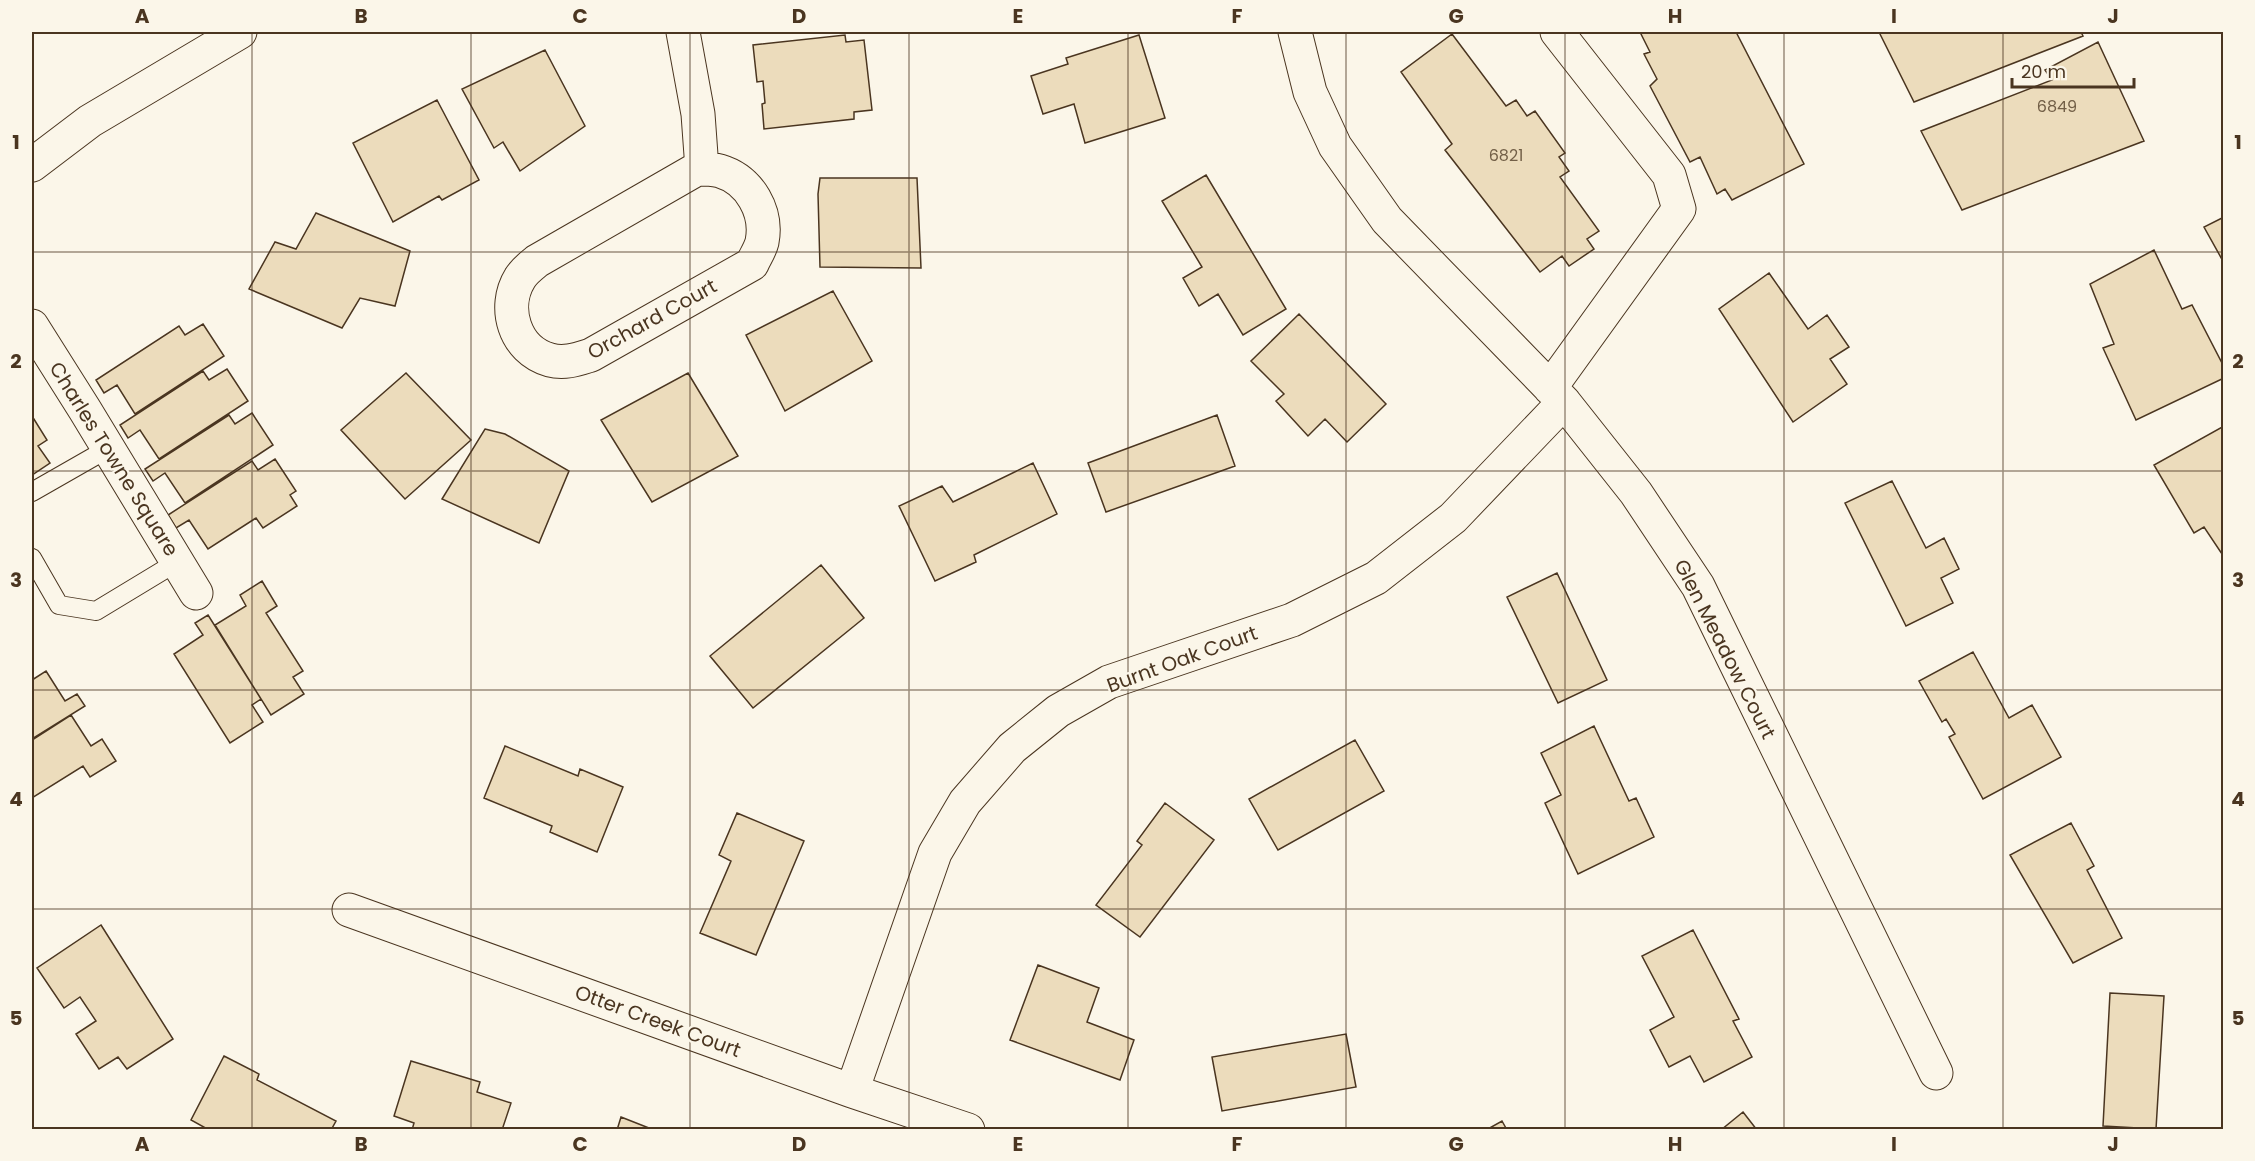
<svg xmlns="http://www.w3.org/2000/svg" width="2255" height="1161" viewBox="0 0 2255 1161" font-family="Poppins,sans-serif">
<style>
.building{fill:#ecdcbc;stroke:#4a3520;stroke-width:1.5}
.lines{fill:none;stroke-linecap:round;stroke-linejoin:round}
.service-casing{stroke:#4a3520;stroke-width:20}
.minor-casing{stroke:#4a3520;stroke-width:35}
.tertiary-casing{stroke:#4a3520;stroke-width:35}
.service{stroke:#fbf6e9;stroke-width:18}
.minor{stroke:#fbf6e9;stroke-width:33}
.tertiary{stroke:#fbf6e9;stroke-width:33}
.grid{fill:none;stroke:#4a3520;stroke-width:1.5;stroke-opacity:0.55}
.labels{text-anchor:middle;stroke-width:4.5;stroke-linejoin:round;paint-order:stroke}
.number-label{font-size:16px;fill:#725f47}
.street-label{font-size:20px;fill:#4a3520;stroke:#fbf6e9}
.neatline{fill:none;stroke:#4a3520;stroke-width:2}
.grid-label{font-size:20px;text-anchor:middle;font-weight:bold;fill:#4a3520}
</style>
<rect width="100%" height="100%" fill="#fbf6e9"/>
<path class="building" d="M1640 32H1736L1804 164 1732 200 1725 189 1717 194 1700 157 1690 162 1650 86 1657 79 1644 54 1650 52Z
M1879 32H2081L2083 36 1914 102Z
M1452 34 1506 106 1516 100 1527 116 1535 111 1565 153 1559 157 1569 171 1560 177 1599 231 1587 239 1594 249 1569 266 1562 256 1540 272 1445 150 1452 144 1401 72Z
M845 35 846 42 864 40 872 110 854 112V119L764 129 762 104 765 103 763 81 757 82 753 45Z
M1139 35 1165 118 1085 143 1074 104 1043 114 1031 76 1068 64 1066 58Z
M2098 42 2144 141 1962 210 1921 131 2052 80 2045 70Z
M545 50 585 126 520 171 503 142 494 148 462 89Z
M437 100 479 180 442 200 439 196 393 222 353 143Z
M1206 175 1286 309 1243 335 1218 294 1199 306 1183 278 1202 267 1162 201Z
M820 178H917L921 268 820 267 818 194Z
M316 213 410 251 395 306 360 298 342 328 249 289 275 242 296 249Z
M2224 217V263L2204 227Z
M2154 250 2182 309 2192 305 2224 367V378L2136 420 2103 348 2114 344 2090 284Z
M1769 273 1808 329 1827 315 1849 347 1830 359 1847 384 1793 422 1719 309Z
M833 291 872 361 785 411 746 335Z
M1299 314 1386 404 1347 442 1325 419 1308 436 1276 401 1284 394 1251 361Z
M203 324 224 356 135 414 117 385 104 393 96 380 179 326 185 335Z
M227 369 248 401 159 459 140 430 128 438 120 425 203 371 209 380Z
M406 373 471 440 405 499 341 430Z
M688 373 738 456 652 502 601 420Z
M252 413 273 445 185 503 165 473 153 481 145 469 229 415 235 424Z
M1217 415 1235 466 1106 512 1088 463Z
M32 416 47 440 38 446 50 463 32 475Z
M2224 426V557L2204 527 2194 533 2154 465Z
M485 429 505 434 569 471 539 543 442 499Z
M275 459 296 491 290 495 297 506 263 528 256 518 208 549 189 520 176 528 168 515 252 461 258 470Z
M1033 463 1057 514 974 555 976 562 935 581 899 506 942 486 953 502Z
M1892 481 1926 548 1944 538 1959 569 1941 578 1953 603 1906 626 1845 503Z
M821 565 864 618 753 708 710 656Z
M1557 573 1607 680 1558 703 1507 597Z
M262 581 277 606 266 613 303 671 293 677 304 694 271 715 215 625 246 606 240 595Z
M208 615 261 699 252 705 263 722 230 743 174 654 203 635 195 623Z
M1973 652 2009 718 2032 705 2061 757 1983 799 1949 737 1955 734 1946 719 1942 722 1919 681Z
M46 671 65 701 77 694 85 706 32 739V680Z
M71 715 91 746 102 739 116 761 90 777 83 766 32 798V740Z
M1594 726 1629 801 1636 798 1654 837 1578 874 1545 803 1561 795 1541 753Z
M1355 740 1384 791 1278 850 1249 799Z
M505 746 578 776 580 769 623 787 597 852 550 832 552 826 484 798Z
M1165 803 1214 840 1140 937 1096 905 1142 845 1137 841Z
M737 813 804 841 756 955 700 933 731 861 719 855Z
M2071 823 2094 866 2087 870 2122 938 2073 963 2010 855Z
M101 925 173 1039 127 1069 118 1057 99 1069 76 1034 96 1021 80 997 64 1008 37 968Z
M1693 930 1739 1019 1733 1021 1752 1057 1704 1082 1690 1056 1669 1067 1650 1030 1674 1017 1642 956Z
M1038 965 1099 988 1087 1022 1134 1040 1120 1080 1010 1040Z
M2110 993 2164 996 2156 1129 2103 1126Z
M1346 1034 1356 1087 1222 1111 1212 1057Z
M224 1056 259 1074 257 1080 336 1121 331 1130H209L191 1120Z
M411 1061 480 1082 477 1092 511 1103 502 1130H412L414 1123 394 1116Z
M1743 1112 1757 1130H1721Z
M621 1117 654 1130H617Z
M1502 1121 1507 1130H1486Z"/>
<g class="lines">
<defs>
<path id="service" d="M32 492 109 448
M32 558 59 605 96 611 177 562"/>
<path id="minor" d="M683 32 698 114 702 169
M1295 32 1310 92 1335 146 1387 220 1564 402 1636 493 1698 586 1936 1073
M697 169C704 169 713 169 720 171 750 180 768 212 762 242 760 250 755 257 752 264L591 355C578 359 565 364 550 360 514 350 502 307 520 278 524 271 531 266 537 261Z
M32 326 85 410 196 593
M1550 388 1679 209 1669 175 1557 32
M349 910 852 1091 968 1130
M852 1091 935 853 965 802 1012 748 1058 711 1109 682 1292 620 1376 578 1453 518 1564 402"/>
<path id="tertiary" d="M32 165 90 121 240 32"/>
</defs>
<use href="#service" class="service-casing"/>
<use href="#minor" class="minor-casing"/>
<use href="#tertiary" class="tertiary-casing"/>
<use href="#service" class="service"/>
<use href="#minor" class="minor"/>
<use href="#tertiary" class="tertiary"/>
</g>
<path class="grid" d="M252 32V1130M471 32V1130M690 32V1130M909 32V1130M1128 32V1130M1346 32V1130M1565 32V1130M1784 32V1130M2003 32V1130M32 252H2224M32 471H2224M32 690H2224M32 909H2224"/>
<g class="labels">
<g class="number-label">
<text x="2057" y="112">6849</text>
<text x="1506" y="161">6821</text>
</g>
<g class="street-label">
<text transform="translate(652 319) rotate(-29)" y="7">Orchard Court</text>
<text transform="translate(114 459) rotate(58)" y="7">Charles Towne Square</text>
<text transform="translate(1725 649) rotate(63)" y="7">Glen Meadow Court</text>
<text transform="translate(1182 659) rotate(-20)" y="7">Burnt Oak Court</text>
<text transform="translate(658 1021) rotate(20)" y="7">Otter Creek Court</text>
</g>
</g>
<rect width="2255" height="1161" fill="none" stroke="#fbf6e9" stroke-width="66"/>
<path d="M2012 78v9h122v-9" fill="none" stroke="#4a3520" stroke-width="3"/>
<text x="2021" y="78" font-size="18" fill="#4a3520" stroke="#fbf6e9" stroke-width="4.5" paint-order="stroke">20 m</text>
<rect x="33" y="33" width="2189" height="1095" class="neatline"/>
<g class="grid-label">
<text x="142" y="23">A</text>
<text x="361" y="23">B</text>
<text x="580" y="23">C</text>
<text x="799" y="23">D</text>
<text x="1018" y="23">E</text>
<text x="1237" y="23">F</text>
<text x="1456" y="23">G</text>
<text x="1675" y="23">H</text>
<text x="1894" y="23">I</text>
<text x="2113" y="23">J</text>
<text x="16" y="149">1</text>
<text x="2238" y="149">1</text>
<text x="16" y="368">2</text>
<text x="2238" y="368">2</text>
<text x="16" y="587">3</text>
<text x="2238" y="587">3</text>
<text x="16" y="806">4</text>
<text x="2238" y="806">4</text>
<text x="16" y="1025">5</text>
<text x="2238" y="1025">5</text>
<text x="142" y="1151">A</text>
<text x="361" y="1151">B</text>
<text x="580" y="1151">C</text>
<text x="799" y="1151">D</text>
<text x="1018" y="1151">E</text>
<text x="1237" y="1151">F</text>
<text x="1456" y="1151">G</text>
<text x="1675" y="1151">H</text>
<text x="1894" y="1151">I</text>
<text x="2113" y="1151">J</text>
</g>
</svg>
